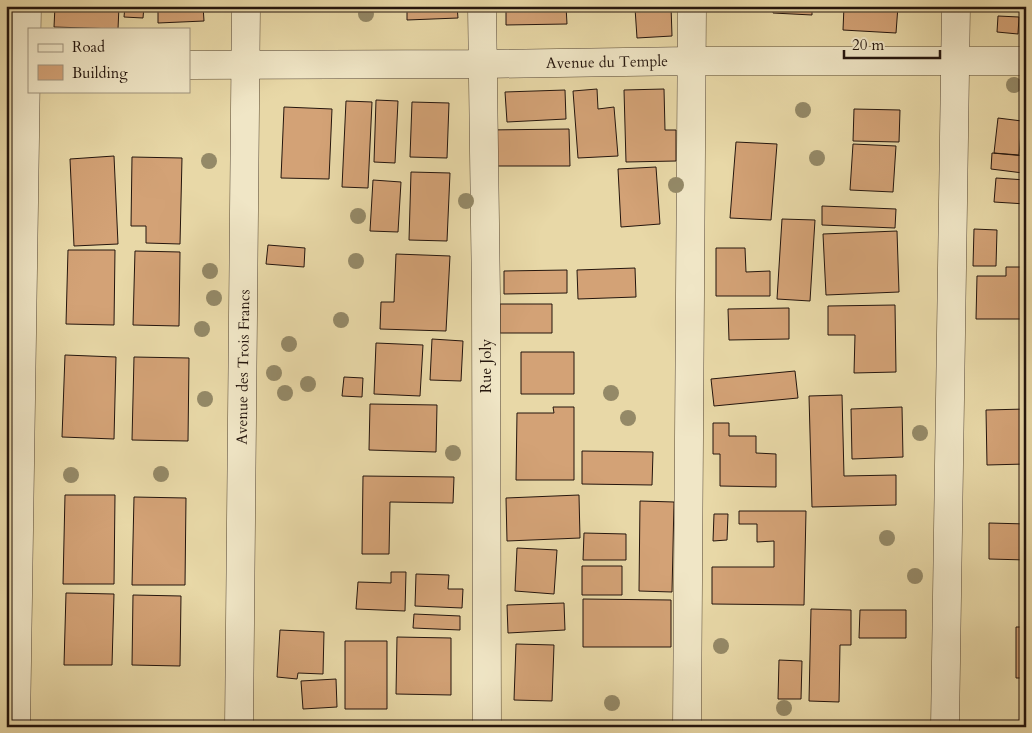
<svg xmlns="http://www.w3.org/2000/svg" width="1032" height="733" viewBox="0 0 1032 733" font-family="Cardo,serif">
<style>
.building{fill:#d3a276;stroke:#24150d}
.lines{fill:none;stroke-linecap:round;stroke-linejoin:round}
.minor-casing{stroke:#554634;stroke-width:29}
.tertiary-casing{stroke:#554634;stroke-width:29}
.minor{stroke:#f0e6c6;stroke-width:28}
.tertiary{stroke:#f0e6c6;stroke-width:28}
.tree{fill:#948967}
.labels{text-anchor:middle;stroke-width:5;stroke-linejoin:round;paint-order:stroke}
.street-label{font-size:15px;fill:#24150d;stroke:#f0e6c6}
</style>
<rect width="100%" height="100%" fill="#e8d8a7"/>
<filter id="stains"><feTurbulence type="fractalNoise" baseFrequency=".004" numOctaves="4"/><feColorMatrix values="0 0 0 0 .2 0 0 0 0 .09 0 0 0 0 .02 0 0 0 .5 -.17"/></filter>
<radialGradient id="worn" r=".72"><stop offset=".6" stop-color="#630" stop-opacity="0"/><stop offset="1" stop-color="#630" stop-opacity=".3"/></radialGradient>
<path class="building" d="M55 6H119L118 29 54 27Z
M125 6H144L143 18 124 17Z
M158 6H203L204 21 158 23Z
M315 6H347V10L316 11Z
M407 6H457L458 18 407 20Z
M506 6H566L567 24 506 25Z
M671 6 672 36 637 38 635 8Z
M774 6H812V15L773 13Z
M844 6H898L896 33 843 30Z
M998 16 1019 17 1018 34 997 32Z
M597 89 598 109 614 107 618 156 578 158 573 91Z
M664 89 665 130H676V161L626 162 624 90Z
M565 90 566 119 507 122 505 92Z
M376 100 398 101 395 163 374 162Z
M346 101 372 102 368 188 342 187Z
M412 102 449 103 447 158 410 157Z
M284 107 332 109 329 179 281 178Z
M854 109 900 110 899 142 853 141Z
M998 118 1022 121 1019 155 994 153Z
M569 129 570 166H487V130Z
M736 142 777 144 771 220 730 218Z
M853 144 896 146 893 192 850 190Z
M992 153 1025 156 1023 173 991 169Z
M114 156 118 244 74 246 70 159Z
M132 157 182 158 180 244 146 243V226H131Z
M656 167 660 224 621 227 618 169Z
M411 172 450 173 447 241 409 240Z
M996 178 1026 180V204L994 202Z
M373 180 401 182 398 232 370 231Z
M822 206 896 209 895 228 822 225Z
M782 219 815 220 810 301 777 299Z
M974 229 997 230 996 266H973Z
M897 231 899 292 826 295 823 234Z
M268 245 305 248 304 267 266 264Z
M716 248H745L746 272 770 271V296H716Z
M68 250H115L114 325 66 324Z
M135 251 180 252 179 326 133 325Z
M396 254 450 256 446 331 380 329 381 302H394Z
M1006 267H1026V319H976L977 276H1006Z
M635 268 636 297 578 299 577 270Z
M567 270V293L504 294V271Z
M500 304H552V333H500Z
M895 305 896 372 854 373 855 335H828V306Z
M789 308V339L729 340 728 309Z
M1021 328H1026V375H1021Z
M432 339 463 341 461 381 430 380Z
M376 343 423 345 420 396 374 394Z
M521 352H574V394H521Z
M65 355 116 357 114 439 62 437Z
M134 357 189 358 188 441 132 440Z
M795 371 798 398 714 406 711 379Z
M344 377 363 378 362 397 342 396Z
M842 395 844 476 896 475V505L812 507 809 396Z
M370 404 437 405 436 452 369 450Z
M553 407H574V480H516L517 413H554Z
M902 407 903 457 852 459 851 409Z
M1026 409V464L987 465 986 410Z
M713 423H729V436H756V453L776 454V487L720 486V454H713Z
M582 451 653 452 652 485 582 484Z
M363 476 454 477 453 503 390 502 389 554H362Z
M65 495H115L114 584H63Z
M579 495 580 538 507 541 506 498Z
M134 497 186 498 185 585H132Z
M640 501 674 502 672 592 639 591Z
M739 511H806L804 605 712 604V567H774V541L757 542V524H739Z
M714 514H728L727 540 713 541Z
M989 523 1026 524V560L989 559Z
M584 533 626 534V560H583Z
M517 548 557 550 554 594 515 591Z
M582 566H622V595H582Z
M391 572H406L405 611 356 609 358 582 391 583Z
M416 574 449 575 448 589H463L462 608 415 606Z
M66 593 114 594 112 665H64Z
M133 595 181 596 180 666 132 665Z
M583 599 671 600V647H583Z
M564 603 565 630 508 633 507 605Z
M811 609 851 610V645H840L839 702 809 701Z
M860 610H906V638H859Z
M414 614 460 616V630L413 628Z
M1016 627H1026V678H1016Z
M280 630 324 632 323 674 298 673 297 679 277 677Z
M397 637 451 638V695L396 694Z
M345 641H387V709H345Z
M516 644 554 645 552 701 514 700Z
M779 660 802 661 801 699H778Z
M336 679 337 707 303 709 301 681Z"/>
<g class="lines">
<defs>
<path id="minor" d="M482 6 486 296 487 727
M189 65 482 64 691 61H1026
M16 727 27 6
M687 727 692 6
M945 727 956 6"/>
<path id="tertiary" d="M239 727 246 6"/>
</defs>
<use href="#minor" class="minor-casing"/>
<use href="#tertiary" class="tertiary-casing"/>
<use href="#minor" class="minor"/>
<use href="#tertiary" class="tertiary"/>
</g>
<g class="tree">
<circle cx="366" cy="14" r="8"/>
<circle cx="1014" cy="85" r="8"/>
<circle cx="803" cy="110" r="8"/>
<circle cx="817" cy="158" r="8"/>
<circle cx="209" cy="161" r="8"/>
<circle cx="676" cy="185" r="8"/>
<circle cx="466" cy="201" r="8"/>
<circle cx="358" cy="216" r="8"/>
<circle cx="356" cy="261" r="8"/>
<circle cx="210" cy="271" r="8"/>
<circle cx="214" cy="298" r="8"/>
<circle cx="341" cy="320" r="8"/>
<circle cx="202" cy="329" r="8"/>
<circle cx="289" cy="344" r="8"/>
<circle cx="274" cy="373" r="8"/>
<circle cx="308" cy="384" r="8"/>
<circle cx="285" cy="393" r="8"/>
<circle cx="611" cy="393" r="8"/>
<circle cx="205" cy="399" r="8"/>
<circle cx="628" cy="418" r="8"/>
<circle cx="920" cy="433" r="8"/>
<circle cx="453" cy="453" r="8"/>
<circle cx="161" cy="474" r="8"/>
<circle cx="71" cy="475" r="8"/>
<circle cx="887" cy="538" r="8"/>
<circle cx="915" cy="576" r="8"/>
<circle cx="721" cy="646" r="8"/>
<circle cx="612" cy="703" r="8"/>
<circle cx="784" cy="708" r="8"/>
</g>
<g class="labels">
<g class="street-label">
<text transform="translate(607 62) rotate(-1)" y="5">Avenue du Temple</text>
<text transform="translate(486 366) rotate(-90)" y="5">Rue Joly</text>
<text transform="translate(243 367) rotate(-89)" y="5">Avenue des Trois Francs</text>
</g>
</g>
<rect width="1032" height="733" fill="none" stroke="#e8d8a7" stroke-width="25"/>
<rect x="8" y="8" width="1017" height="718" fill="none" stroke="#24150d" stroke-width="2.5"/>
<rect x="12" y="12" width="1007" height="708" fill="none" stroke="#24150d"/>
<rect x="28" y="28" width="162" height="65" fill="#f0e6c6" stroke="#9e927c"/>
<rect x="38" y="44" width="25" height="8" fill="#f0e6c6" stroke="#9e927c"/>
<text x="72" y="52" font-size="15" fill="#24150d">Road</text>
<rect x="38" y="65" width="25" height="15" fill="#d3a276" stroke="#9e927c"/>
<text x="72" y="78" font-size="15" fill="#24150d">Building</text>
<path d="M844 50v8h96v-8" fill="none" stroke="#24150d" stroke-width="2.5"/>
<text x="852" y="50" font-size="15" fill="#24150d" stroke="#f0e6c6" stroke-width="4" paint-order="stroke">20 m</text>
<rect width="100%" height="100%" filter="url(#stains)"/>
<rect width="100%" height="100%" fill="url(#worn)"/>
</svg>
